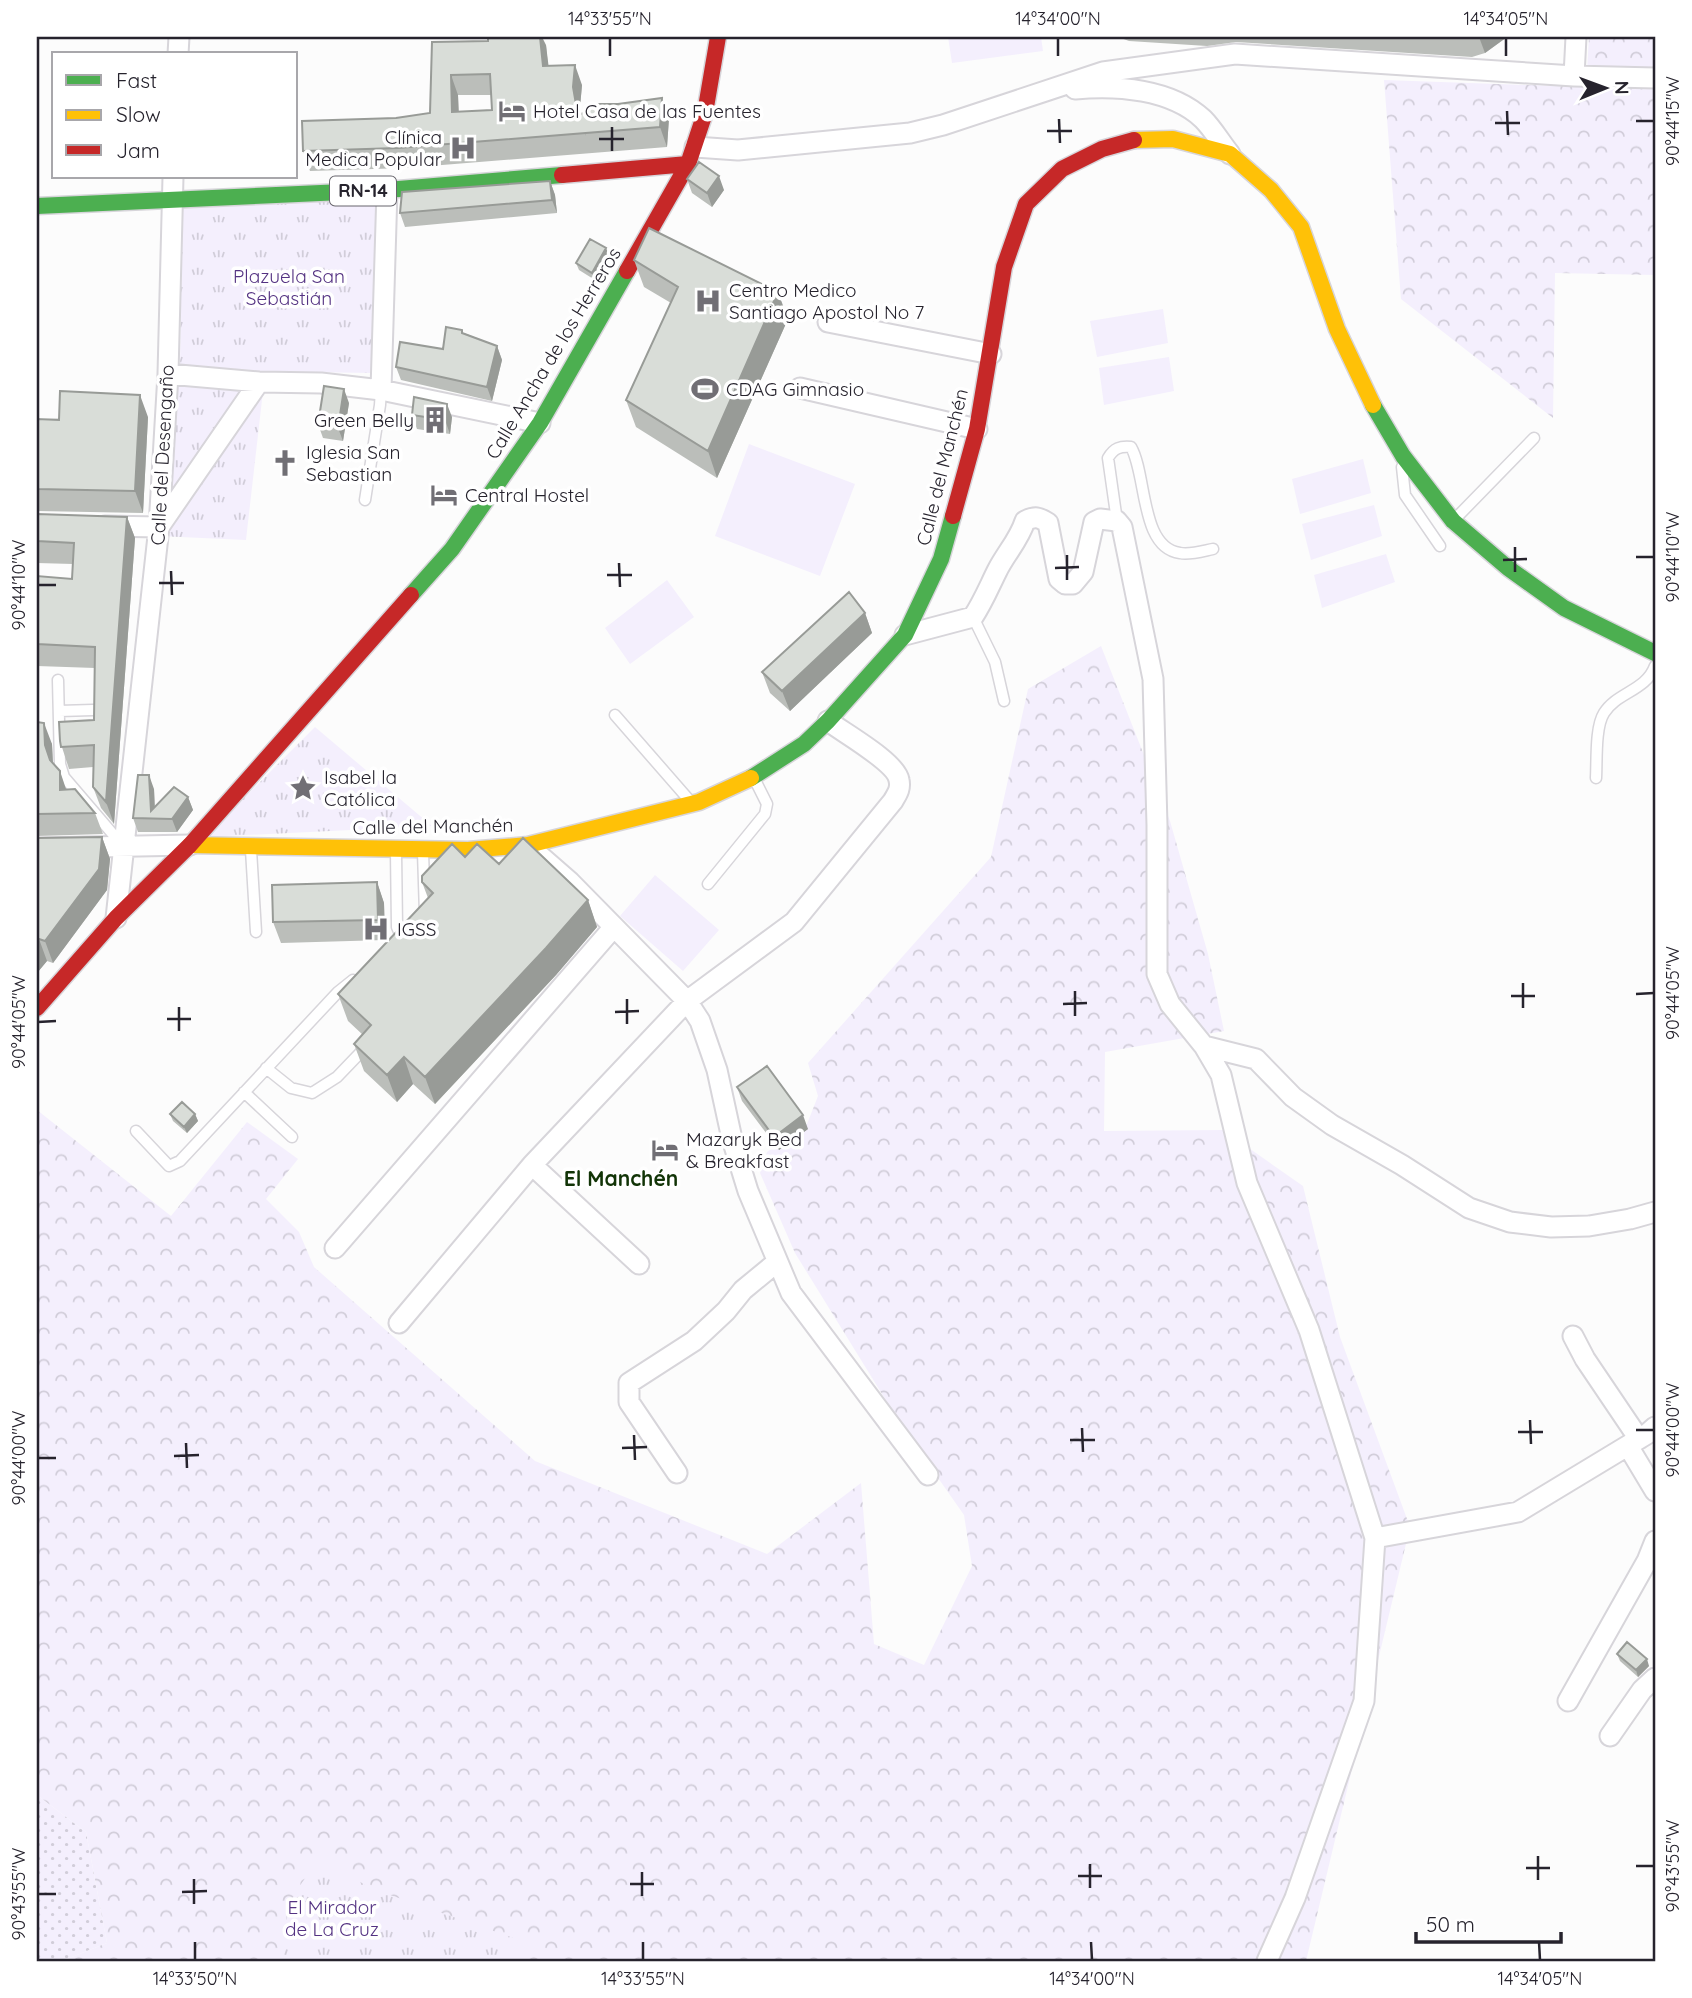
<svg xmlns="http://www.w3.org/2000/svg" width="1692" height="1998" viewBox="0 0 1692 1998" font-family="Quicksand,sans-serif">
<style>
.grass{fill:url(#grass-dots)}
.forest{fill:url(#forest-crowns)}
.park{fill:url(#park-tufts)}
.pitch{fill:#f4effd}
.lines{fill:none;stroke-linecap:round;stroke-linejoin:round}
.lane-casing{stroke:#d7d5da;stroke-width:13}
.street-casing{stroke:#d7d5da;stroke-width:23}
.fast-casing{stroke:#d7d5da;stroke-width:19}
.slow-casing{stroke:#d7d5da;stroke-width:19}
.jam-casing{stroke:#d7d5da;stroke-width:19}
.lane{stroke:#fff;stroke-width:10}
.street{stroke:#fff;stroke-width:19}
.fast{stroke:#4caf50;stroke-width:16}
.slow{stroke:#ffc107;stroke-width:16}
.jam{stroke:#c62828;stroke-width:16}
.wall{fill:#bbbeba;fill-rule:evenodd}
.shaded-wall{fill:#989b97}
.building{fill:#d9ddd8;stroke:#989b97;stroke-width:2;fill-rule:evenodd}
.ticks{fill:none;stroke:#26232d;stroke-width:2.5}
.labels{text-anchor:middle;stroke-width:7;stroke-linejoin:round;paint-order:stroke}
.shield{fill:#fff;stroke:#67656c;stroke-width:2}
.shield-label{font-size:18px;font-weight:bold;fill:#26232d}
.poi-label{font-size:19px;fill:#26232d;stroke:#fff;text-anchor:start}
.park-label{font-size:19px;fill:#543282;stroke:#fff}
.street-label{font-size:19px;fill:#26232d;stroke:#fff}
.neighbourhood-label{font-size:21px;font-weight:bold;fill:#123407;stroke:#fff}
.neatline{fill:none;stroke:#26232d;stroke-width:2.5}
.ticks-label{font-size:18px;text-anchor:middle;fill:#26232d}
</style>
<defs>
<pattern id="grass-dots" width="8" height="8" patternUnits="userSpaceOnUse" patternTransform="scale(1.75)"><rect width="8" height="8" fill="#f4effd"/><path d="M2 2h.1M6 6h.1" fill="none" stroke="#d1cdd9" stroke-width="1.8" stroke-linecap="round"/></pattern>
<pattern id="forest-crowns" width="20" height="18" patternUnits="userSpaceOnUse" patternTransform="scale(1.75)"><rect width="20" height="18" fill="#f4effd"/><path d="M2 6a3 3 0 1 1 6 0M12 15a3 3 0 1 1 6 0" fill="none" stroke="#d1cdd9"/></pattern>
<pattern id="park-tufts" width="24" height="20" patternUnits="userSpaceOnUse" patternTransform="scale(1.75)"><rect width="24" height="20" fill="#f4effd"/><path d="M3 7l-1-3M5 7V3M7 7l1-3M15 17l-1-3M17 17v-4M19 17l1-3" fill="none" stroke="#d1cdd9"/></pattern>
</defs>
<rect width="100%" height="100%" fill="#fcfcfc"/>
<path class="grass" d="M37 1795 86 1832 107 1943 62 1961H37Z"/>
<path class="forest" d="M1589 37H1655V275L1555 273 1553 418 1401 299 1384 80 1586 87Z
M1101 646 1170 821 1208 954 1224 1031 1105 1052 1104 1131 1223 1130 1303 1186 1340 1337 1410 1527 1306 1961H62L107 1943 86 1832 37 1795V1110L171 1216 247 1122 298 1159 266 1199 299 1232 314 1267 535 1461 767 1554 861 1483 874 1644 924 1665 972 1566 964 1515 903 1428 795 1253 760 1173 767 1152 807 1124 818 1096 808 1063 991 857 1028 689Z"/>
<path class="park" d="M377 198 372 373 180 370 182 209Z
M176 381 248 386 165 509Z
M263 391 246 540 158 536Z
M315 727 432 826 205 837Z
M322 1858 370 1888 528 1943 520 1956V1961H283C284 1910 288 1896 322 1858Z"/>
<path class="pitch" d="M948 37H1041L1043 51 952 63Z
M1163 309 1168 343 1097 357 1090 321Z
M1169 357 1174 391 1104 405 1099 368Z
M749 444 855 484 820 576 715 536Z
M1363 459 1371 493 1300 514 1292 479Z
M1374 505 1382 536 1311 560 1302 524Z
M1386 554 1395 582 1322 608 1314 575Z
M667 580 694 617 630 664 605 628Z
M655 875 719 930 683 971 620 916Z"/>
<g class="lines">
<defs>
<path id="lane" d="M1402 467 1405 495 1440 546
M365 500 380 405 381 390
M1456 518 1534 438
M1117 521 1108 458C1114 448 1120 446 1131 447 1147 475 1140 548 1180 553 1190 555 1203 551 1213 549
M973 617 995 662 1004 701
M58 680 60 764 64 777 123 846
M59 711 93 710
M615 715 690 801
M1596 778C1597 761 1595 727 1604 713 1617 692 1646 691 1655 666
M251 850 256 932
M396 852 397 927 403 941
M423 852 425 914
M708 884 765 814 767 804 755 780
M266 1068 291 1088 312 1093 337 1077 361 1052
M244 1092 292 1137
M136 1131 169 1166 180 1161 338 992 353 980"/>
<path id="street" d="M178 54 179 37
M1574 76 1576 37
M1075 89C1117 85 1171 89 1203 119 1213 129 1221 143 1230 154
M695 147 738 150 910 133 943 125 1103 72 1235 54 1574 76 1655 78
M828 322 991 354
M168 374 259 382 321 383 381 390 540 423
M800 388 977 429
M381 390 387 190
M105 526 159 527 259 382
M905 635 973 617C983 602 989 587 997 571 1006 553 1019 540 1025 521 1035 516 1039 517 1048 523L1059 579 1065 584H1073L1083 572 1094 522 1100 519 1117 521 1122 527 1153 679 1157 825V974L1170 1004 1204 1046 1221 1075 1247 1183 1309 1330 1375 1538 1364 1701 1295 1898 1267 1961
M37 848 190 845
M531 848 570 882 687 1001 700 1021 717 1070 732 1139 748 1191 791 1293 928 1475
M116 918 159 527 168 374 173 177
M1204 1046 1256 1059 1293 1097 1332 1125 1402 1165 1469 1208 1510 1222 1551 1227 1589 1226 1630 1219 1655 1212
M532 1165 639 1264
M335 1248 613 928
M399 1323 532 1165 687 1001 794 922 893 801C897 794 901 789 899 780 896 762 844 733 828 721
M1573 1336 1585 1359 1639 1439
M1628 1446 1655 1491
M677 1473 629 1402V1383L694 1341 726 1311 743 1290 777 1262
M1375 1538 1518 1512 1647 1434 1655 1427
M1568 1701 1647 1561 1655 1541
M1610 1736 1642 1690 1655 1678"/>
<path id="fast" d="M37 206 387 190 562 175
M1373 405 1403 456 1453 521 1508 568 1564 608 1655 653
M411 595 452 549 540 423 627 271
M751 778 804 744 828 721 905 635 941 559 953 516"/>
<path id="slow" d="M1134 140 1173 139 1230 154 1271 190 1301 227 1337 329 1373 405
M190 845 468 850 528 845 699 802 751 778"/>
<path id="jam" d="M562 175 688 164
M627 271 688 164 705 113 718 37
M953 516 977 429 1004 267 1026 204 1062 169 1102 149 1134 140
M37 1008 116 918 190 845 411 595"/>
</defs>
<use href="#lane" class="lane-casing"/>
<use href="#street" class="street-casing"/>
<use href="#fast" class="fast-casing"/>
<use href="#slow" class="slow-casing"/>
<use href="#jam" class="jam-casing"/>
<use href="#lane" class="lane"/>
<use href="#street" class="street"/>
<use href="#fast" class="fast"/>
<use href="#slow" class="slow"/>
<use href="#jam" class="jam"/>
</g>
<path class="wall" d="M1118 37H1507L1485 53 1472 57 1236 42 1207 46 1129 41Z
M432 42 546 45 548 66 582 85 580 107 581 114 669 118 667 147 405 168 310 171 303 151 396 118 430 113ZM458 95H491L492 110 459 112Z
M687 179 724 190 712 207 692 193Z
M550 181 555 195 557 213 405 227 400 213Z
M609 255 595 280 579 270 576 263Z
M634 260 788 319 717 478 636 427 626 400 671 303 644 287Z
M464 333 497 346 502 360 492 401 401 380 396 367 443 349Z
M349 403 343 441 323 438 318 424Z
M412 415 452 417 450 434 417 429Z
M148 417 143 513 37 511V419Z
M37 514 127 517 135 538 114 824 101 808 93 787V767L69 769 60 741 94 720 95 668 37 666V576L72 579 73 564 37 563Z
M865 613 872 633 790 711 770 693 762 672Z
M37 722 52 744 53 763 66 790 95 813 103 834 37 836Z
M154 789 155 807 188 797 193 810 177 832H138L133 818Z
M102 837 110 859 107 890 53 963 47 961 37 973V838Z
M465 857 499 864 588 900 597 927 556 975 435 1104 413 1084 397 1102 364 1071 354 1044 363 1035 348 1021 338 994 428 898 422 882Z
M377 882 384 903 385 940 281 943 273 922Z
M737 1087 808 1129 779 1150 742 1101Z
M170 1114H195L198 1121 187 1133 173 1121Z
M1617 1654 1649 1666 1638 1677 1620 1661Z"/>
<path class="shaded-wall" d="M540 37H542L546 45 551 86 543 66Z
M1479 37H1507L1485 53Z
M575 65 582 85 580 107 586 136 578 116 573 87Z
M451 75 458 95 459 132 452 112Z
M662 98 669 118 667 147 660 127Z
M719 176 724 190 712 207 707 193Z
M550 181 555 195 557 213 552 200Z
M606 248 609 255 595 280 592 273Z
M778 292 788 319 717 478 708 451Z
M497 346 502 360 492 401 487 387Z
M344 389 349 403 343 441 338 428Z
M140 395 148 417 143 513 135 491Z
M447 404 452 417 450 434 445 420Z
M127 517 135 538 114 824 106 802Z
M865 613 872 633 790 711 782 691Z
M44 723 52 744 53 766 45 745Z
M60 771 67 792 60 790Z
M149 775 154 789 155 819 151 811Z
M188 797 193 810 177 832 172 819Z
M102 837 110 859 107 890 53 963 45 941Z
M377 882 384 903 385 940 378 920Z
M588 900 597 927 556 975 435 1104 425 1077Z
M39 939 47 961 37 973V942Z
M404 1057 413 1084 397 1102 387 1075Z
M195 1114 198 1121 187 1133 184 1127Z
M803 1115 808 1129 779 1150 774 1137Z
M1647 1659 1649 1666 1638 1677 1636 1670Z"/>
<path class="building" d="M488 37H540L543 66 575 65 573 87 578 116 597 104H618L662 98 660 127 398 148 303 151 302 121 396 118 430 113 432 42 488 41ZM490 74 492 110 452 112 451 75Z
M699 162 719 176 707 193 687 179Z
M550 181 552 200 400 213 402 192Z
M649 228 778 292 708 451 626 400 678 287 634 260Z
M590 239 606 248 592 273 576 263Z
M446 327 462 330V333L497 346 487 387 396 367 400 342 443 349Z
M324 386 344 389 338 428 318 424Z
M60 391 140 395 135 491 37 489V419L59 420Z
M414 397 447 404 445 420 412 415Z
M37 514 127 517 106 802 93 787 94 745 61 747 60 741 59 722 94 720 95 647 37 644V576L72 579 74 543 37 541Z
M849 592 865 613 782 691 762 672Z
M37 722 44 723 45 745 50 760 60 771V790L75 789 95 813 37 814Z
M138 775H149L151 811 174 787 188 797 172 819 133 818Z
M102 837 99 869 45 941 39 939 37 942V838Z
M523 838 588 900 546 948 425 1077 404 1057 387 1075 354 1044 371 1025 338 994 433 893 422 882V876L452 844 465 857 477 844 499 864Z
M377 882 378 920 273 922 272 885Z
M767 1066 803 1115 774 1137 737 1087Z
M182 1102 195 1114 184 1127 170 1114Z
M1627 1642 1647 1659 1636 1670 1617 1654Z"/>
<path class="ticks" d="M610 38V56M1058 38V56M1506 38V56M1507 111 1508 135M1059 119 1060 143M1636 121H1654M1495 123H1520M612 127V151M1047 131H1072M599 139H624M1515 547V572M1067 555V580M1636 557H1654M1503 560 1527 559M619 563 620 587M1055 568 1079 567M171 571 172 595M607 575H632M159 583H184M38 585H56M1523 983V1008M1075 991V1016M1636 994 1654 993M1511 996H1535M627 999V1024M1063 1004 1087 1003M179 1007V1031M615 1012 639 1011M167 1019H191M38 1022 56 1021M1530 1420 1531 1444M1082 1428 1083 1452M1636 1430H1654M1518 1432H1543M634 1435 635 1460M1070 1440H1095M186 1443 187 1468M622 1448 647 1447M174 1456 199 1455M38 1458H56M1538 1856V1880M1090 1864V1888M1636 1866H1654M1526 1868H1550M642 1872V1896M1078 1876H1102M194 1879V1904M630 1884H654M182 1892 207 1891M38 1894H56M195 1942V1960M643 1942V1960M1091 1942 1092 1960M1539 1942 1540 1960"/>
<defs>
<symbol id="hotel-bare" viewBox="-9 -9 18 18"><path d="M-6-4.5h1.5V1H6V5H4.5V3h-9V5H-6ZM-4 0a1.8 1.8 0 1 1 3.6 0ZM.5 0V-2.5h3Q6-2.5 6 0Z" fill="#716f75" stroke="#fff" stroke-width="2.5" paint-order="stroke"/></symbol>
<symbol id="hospital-bare" viewBox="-9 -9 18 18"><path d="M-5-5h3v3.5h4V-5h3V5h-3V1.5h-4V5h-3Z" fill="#716f75" stroke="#fff" stroke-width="2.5" paint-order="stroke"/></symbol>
<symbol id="stadium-bare" viewBox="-9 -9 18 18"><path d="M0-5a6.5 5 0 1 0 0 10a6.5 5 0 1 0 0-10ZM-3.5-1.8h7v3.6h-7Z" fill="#716f75" stroke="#fff" stroke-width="2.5" paint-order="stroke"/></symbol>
<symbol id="building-bare" viewBox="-9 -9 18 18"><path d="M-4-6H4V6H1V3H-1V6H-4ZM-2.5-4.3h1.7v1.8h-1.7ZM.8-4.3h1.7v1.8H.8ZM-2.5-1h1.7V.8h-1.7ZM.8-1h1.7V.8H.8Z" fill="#716f75" stroke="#fff" stroke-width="2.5" paint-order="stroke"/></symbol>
<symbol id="church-bare" viewBox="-9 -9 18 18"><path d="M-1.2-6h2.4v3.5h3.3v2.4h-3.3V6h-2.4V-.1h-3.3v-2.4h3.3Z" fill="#716f75" stroke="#fff" stroke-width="2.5" paint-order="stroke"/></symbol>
<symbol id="sight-bare" viewBox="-9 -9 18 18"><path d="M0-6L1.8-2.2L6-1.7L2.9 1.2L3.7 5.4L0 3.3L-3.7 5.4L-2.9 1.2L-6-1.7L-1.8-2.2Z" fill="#716f75" stroke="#fff" stroke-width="2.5" paint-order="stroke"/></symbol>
</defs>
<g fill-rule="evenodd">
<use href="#hotel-bare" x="493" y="92" width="38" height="38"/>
<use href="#hospital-bare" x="444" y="129" width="38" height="38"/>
<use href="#hospital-bare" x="689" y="282" width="38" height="38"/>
<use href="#stadium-bare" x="686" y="370" width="38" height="38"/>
<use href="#building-bare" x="416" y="401" width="38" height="38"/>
<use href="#church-bare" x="266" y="444" width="38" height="38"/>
<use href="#hotel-bare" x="425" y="476" width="38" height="38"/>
<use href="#sight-bare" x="284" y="769" width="38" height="38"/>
<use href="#hospital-bare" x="357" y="910" width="38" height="38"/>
<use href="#hotel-bare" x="646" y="1131" width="38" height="38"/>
</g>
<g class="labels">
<rect class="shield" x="330" y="176.5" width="66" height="29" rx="5"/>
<g class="shield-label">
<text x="363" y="197">RN-14</text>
</g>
<g class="poi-label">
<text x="533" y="118">Hotel Casa de las Fuentes</text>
<text x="442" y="144" text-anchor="end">Clínica<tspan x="442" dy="22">Medica Popular</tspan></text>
<text x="729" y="297">Centro Medico<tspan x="729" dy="22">Santiago Apostol No 7</tspan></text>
<text x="726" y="396">CDAG Gimnasio</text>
<text x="414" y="427" text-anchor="end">Green Belly</text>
<text x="306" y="459">Iglesia San<tspan x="306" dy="22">Sebastian</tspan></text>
<text x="465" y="502">Central Hostel</text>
<text x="324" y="784">Isabel la<tspan x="324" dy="22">Católica</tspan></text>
<text x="397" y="936">IGSS</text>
<text x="686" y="1146">Mazaryk Bed<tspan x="686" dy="22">&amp; Breakfast</tspan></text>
</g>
<g class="park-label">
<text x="289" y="283">Plazuela San<tspan x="289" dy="22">Sebastián</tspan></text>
<text x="332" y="1914">El Mirador<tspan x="332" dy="22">de La Cruz</tspan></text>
</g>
<g class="street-label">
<text transform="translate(553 353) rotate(-59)" y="7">Calle Ancha de los Herreros</text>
<text transform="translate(162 455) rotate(-87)" y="7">Calle del Desengaño</text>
<text transform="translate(942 467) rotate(-76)" y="7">Calle del Manchén</text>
<text transform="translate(433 826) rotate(-1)" y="7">Calle del Manchén</text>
</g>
<g class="neighbourhood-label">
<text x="621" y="1186">El Manchén</text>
</g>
</g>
<rect width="1692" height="1998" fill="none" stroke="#ffffff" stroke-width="77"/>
<rect x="52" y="52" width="245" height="126" fill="#ffffff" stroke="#a8a7ab" stroke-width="2"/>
<rect x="66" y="75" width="35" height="10" fill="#4caf50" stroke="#a8a7ab" stroke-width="2"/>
<text x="116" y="88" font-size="21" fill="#26232d">Fast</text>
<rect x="66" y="110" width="35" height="10" fill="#ffc107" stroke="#a8a7ab" stroke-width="2"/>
<text x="116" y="122" font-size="21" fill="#26232d">Slow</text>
<rect x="66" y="145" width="35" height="10" fill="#c62828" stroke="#a8a7ab" stroke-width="2"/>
<text x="116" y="158" font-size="21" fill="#26232d">Jam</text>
<g transform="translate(1605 88) rotate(89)" stroke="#ffffff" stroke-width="5" paint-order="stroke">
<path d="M0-5L12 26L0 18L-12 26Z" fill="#26232d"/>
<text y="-10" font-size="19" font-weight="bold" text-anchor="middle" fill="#26232d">N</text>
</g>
<path d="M1416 1932v10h145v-10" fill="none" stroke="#26232d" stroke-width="3.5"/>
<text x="1426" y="1932" font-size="21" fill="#26232d" stroke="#ffffff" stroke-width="5" paint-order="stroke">50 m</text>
<rect x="38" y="38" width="1616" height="1922" class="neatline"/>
<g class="ticks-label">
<text x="610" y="25">14°33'55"N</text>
<text x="1058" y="25">14°34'00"N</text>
<text x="1506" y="25">14°34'05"N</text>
<text transform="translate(1673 121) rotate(-90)" y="6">90°44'15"W</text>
<text transform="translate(1673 557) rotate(-90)" y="6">90°44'10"W</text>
<text transform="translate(19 585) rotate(-90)" y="6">90°44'10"W</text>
<text transform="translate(1673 993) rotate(-90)" y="6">90°44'05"W</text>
<text transform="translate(19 1022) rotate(-90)" y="6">90°44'05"W</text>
<text transform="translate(1673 1430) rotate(-90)" y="6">90°44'00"W</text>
<text transform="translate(19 1458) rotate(-90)" y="6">90°44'00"W</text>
<text transform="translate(1673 1866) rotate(-90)" y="6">90°43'55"W</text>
<text transform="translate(19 1894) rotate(-90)" y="6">90°43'55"W</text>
<text x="195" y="1985">14°33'50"N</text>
<text x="643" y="1985">14°33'55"N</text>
<text x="1092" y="1985">14°34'00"N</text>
<text x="1540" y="1985">14°34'05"N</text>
</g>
</svg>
